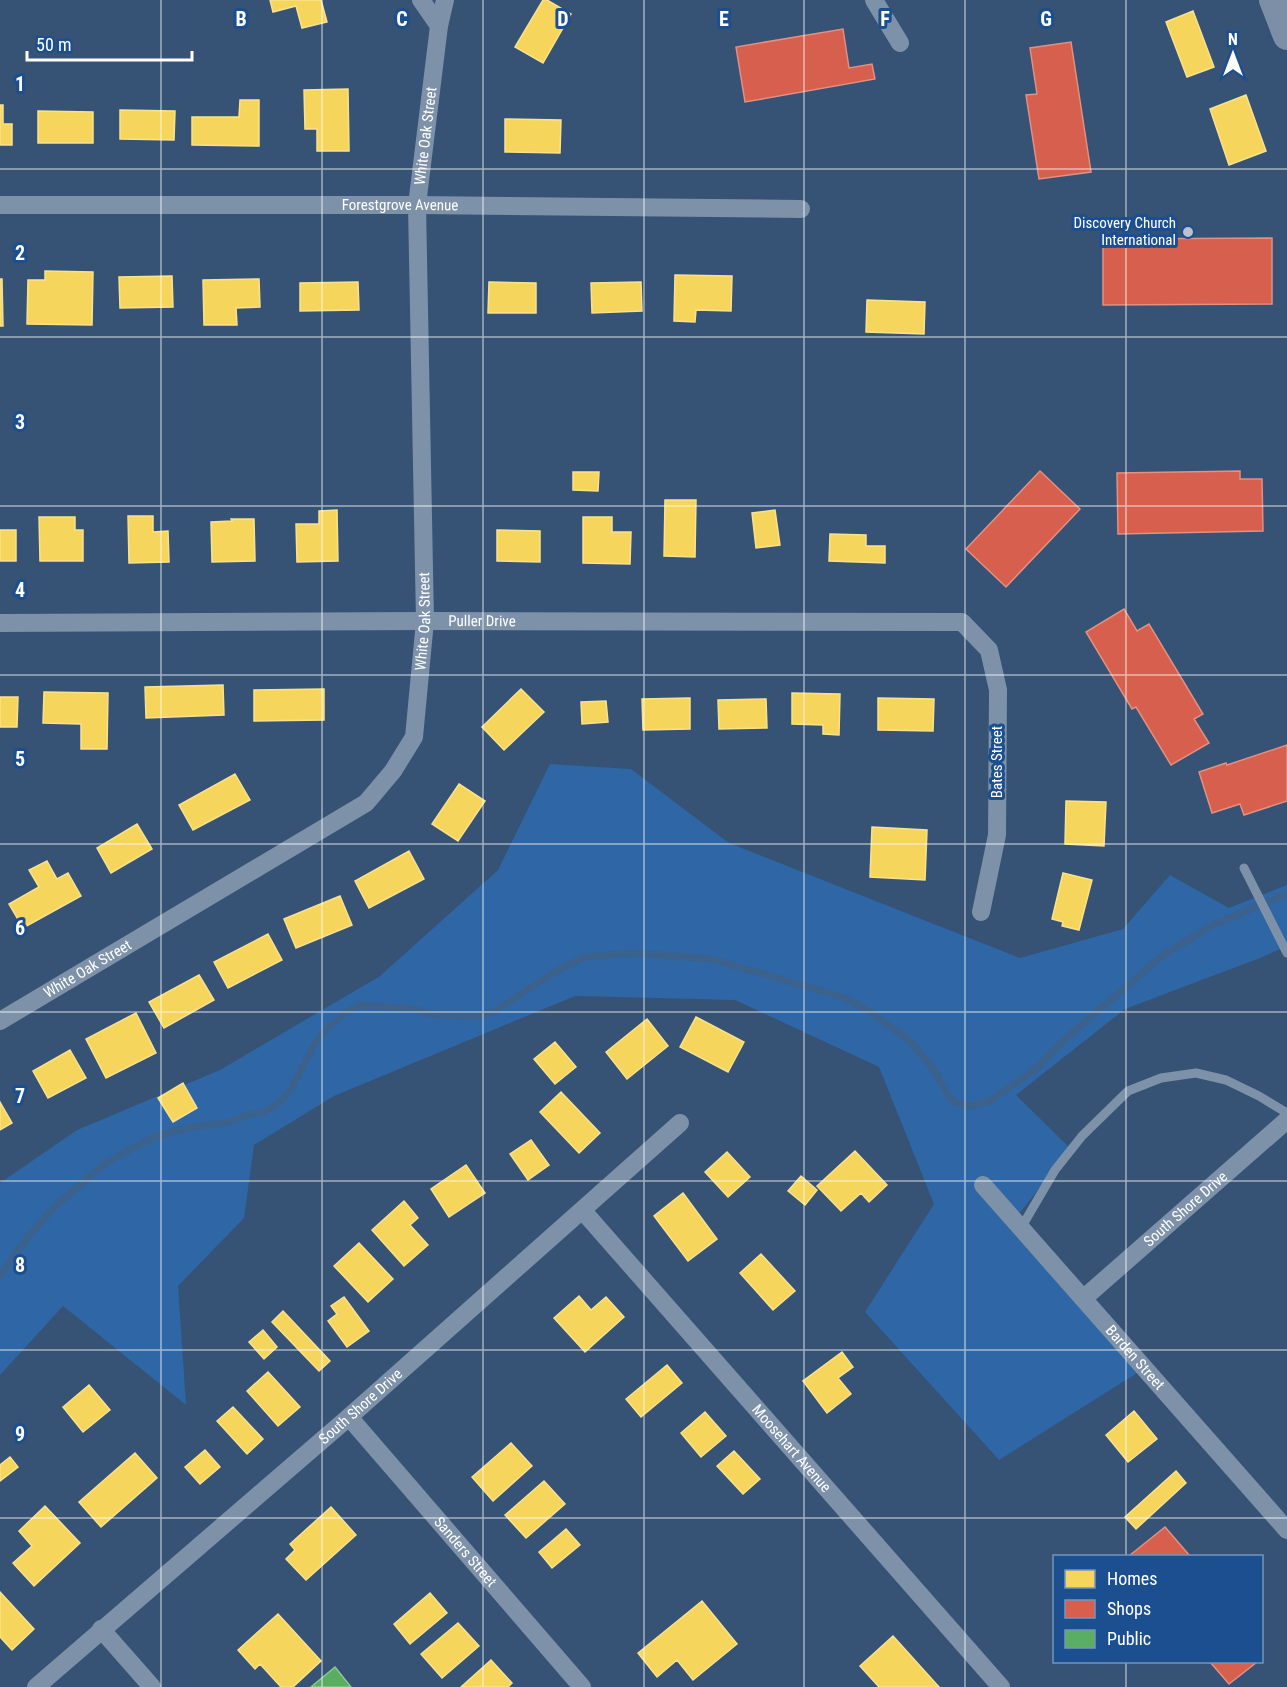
<svg xmlns="http://www.w3.org/2000/svg" width="1287" height="1687" viewBox="0 0 1287 1687" font-family="'Roboto Condensed',sans-serif">
<style>
.green{fill:#2f66a5}
.homes{fill:#f6d55c;stroke:#f9e28d;stroke-width:1.5}
.shops{fill:#d6604d;stroke:#e29082;stroke-width:1.5}
.public{fill:#5aae61;stroke:#8cc690;stroke-width:1.5}
.lines{fill:none;stroke-linecap:round;stroke-linejoin:round}
.stream{stroke:#3b618d;stroke-width:7}
.service{stroke:#7d92a8;stroke-width:9}
.minor{stroke:#7d92a8;stroke-width:18}
.primary{stroke:#7d8ea7;stroke-width:28}
.grid{fill:none;stroke:#fff;stroke-width:1.5;stroke-opacity:0.55}
.poi-dot{fill:#b9c2ce;stroke:#1b4f8f;stroke-width:2}
.labels{text-anchor:middle;stroke-width:6;stroke-linejoin:round;paint-order:stroke}
.street-label{font-size:15px;fill:#fff;stroke:#1b4f8f}
.poi-label{font-size:15px;fill:#fff;stroke:#1b4f8f;text-anchor:end}
.grid-label{font-size:20px;text-anchor:middle;font-weight:bold;fill:#fff;stroke:#1b4f8f;stroke-width:6;stroke-linejoin:round;paint-order:stroke}
</style>
<rect width="100%" height="100%" fill="#365274"/>
<path class="green" d="M550 764 631 769 729 843 1020 958 1123 929 1170 875 1229 908 1287 885V946L1260 958 1125 1009 1016 1095 1071 1149 1014 1220 1145 1368 999 1460 865 1312 934 1204 879 1067 735 1000 575 996 334 1096 254 1145 244 1218 178 1286 186 1405 63 1306 0 1375V1183L77 1130 220 1070 380 976 498 870Z"/>
<path class="homes" d="M270 0H321L327 22 302 28 296 6 273 12Z
M543 0H547L571 14 543 63 515 47Z
M1193 11 1214 67 1187 77 1166 22Z
M348 89 349 151H317V129H305L304 90Z
M1246 95 1266 151 1229 165 1210 109Z
M240 100H259V146L192 145V117H239Z
M0 105H3V124H12V145H0Z
M120 110 175 111 174 140 120 139Z
M38 111 93 112V143H38Z
M505 119 561 120 560 153 505 152Z
M45 271 93 272 92 325 27 324 28 280H45Z
M675 275 732 276 731 311 696 310 695 322 674 321Z
M172 276 173 307 120 308 119 277Z
M0 279H2L3 326H0Z
M259 279 260 307 236 308 237 325H204L203 280Z
M358 282 359 310 300 311V283Z
M489 282 536 283V313H488Z
M641 282 642 311 592 313 591 283Z
M867 300 925 302 924 334 866 332Z
M573 472H599L598 491 573 490Z
M665 500H696L695 557 664 556Z
M337 510 338 561 297 562 296 524H319V511Z
M775 510 780 545 756 548 752 513Z
M128 516H153V532L168 531 169 562 129 563Z
M39 517H75V530H83V561H40Z
M583 517H612V532H631L630 564 583 563Z
M231 519H254L255 561 212 562 211 522 232 521Z
M0 530H16V561H0Z
M497 530 540 531V562L497 561Z
M830 534 866 535V546H885V563L829 561Z
M223 685 224 715 146 718 145 687Z
M324 689V720L254 721V690Z
M521 689 544 712 504 750 482 727Z
M44 692 108 693 107 749H81V724L43 723Z
M792 693 840 694 839 735 823 734V725L792 724Z
M0 697H18L17 727H0Z
M690 698V729L643 730 642 699Z
M878 698 934 699 933 731 878 730Z
M766 699 767 728 719 729 718 700Z
M606 701 608 722 582 724 581 702Z
M235 774 250 800 193 830 179 805Z
M459 784 485 801 458 841 432 824Z
M1066 801 1106 802 1104 846 1065 844Z
M137 824 152 849 111 873 97 848Z
M872 827 927 830 925 880 870 877Z
M409 851 424 879 369 908 355 881Z
M47 861 57 879 68 873 81 896 23 928 9 904 39 887 29 870Z
M1063 873 1092 880 1079 930 1062 926 1063 922 1052 919Z
M340 896 352 925 296 948 284 919Z
M268 934 282 960 228 988 214 962Z
M199 975 214 1000 164 1028 149 1002Z
M136 1013 156 1053 106 1078 86 1039Z
M696 1017 744 1042 728 1072 680 1047Z
M647 1019 668 1046 627 1079 606 1052Z
M555 1042 576 1067 555 1084 534 1059Z
M70 1050 86 1078 48 1098 33 1071Z
M183 1083 197 1108 173 1122 158 1098Z
M561 1092 600 1133 579 1153 540 1112Z
M0 1102 12 1123 0 1130Z
M531 1140 549 1165 528 1180 510 1154Z
M855 1151 887 1185 869 1202 861 1193 841 1211 817 1186Z
M727 1152 750 1177 728 1197 705 1172Z
M466 1165 485 1193 449 1217 431 1189Z
M801 1176 817 1190 805 1205 788 1191Z
M683 1193 717 1239 688 1261 654 1216Z
M404 1201 418 1218 410 1225 428 1245 404 1266 372 1230Z
M359 1243 393 1279 368 1302 334 1266Z
M761 1254 795 1291 773 1310 740 1273Z
M579 1296 591 1310 606 1297 624 1317 585 1352 554 1318Z
M344 1297 369 1331 347 1347 328 1321 337 1314 331 1306Z
M283 1311 330 1361 319 1371 272 1322Z
M263 1330 277 1347 264 1359 249 1342Z
M842 1352 853 1367 838 1378 851 1394 827 1413 803 1381Z
M667 1365 682 1383 641 1417 626 1399Z
M268 1372 300 1407 278 1426 247 1391Z
M89 1385 110 1410 83 1432 63 1407Z
M233 1407 263 1439 247 1454 217 1421Z
M1134 1411 1157 1439 1128 1462 1106 1435Z
M705 1412 726 1436 701 1457 681 1433Z
M511 1443 532 1466 493 1501 472 1477Z
M205 1450 220 1467 200 1484 185 1467Z
M734 1451 760 1479 743 1494 717 1466Z
M135 1453 157 1478 101 1527 79 1502Z
M10 1457 18 1467 0 1481V1465Z
M1176 1471 1186 1483 1136 1529 1125 1517Z
M544 1481 565 1504 526 1538 505 1515Z
M45 1506 80 1543 34 1586 13 1563 32 1546 19 1531Z
M331 1507 356 1535 306 1580 286 1559 295 1550 290 1544Z
M566 1529 580 1545 552 1568 539 1552Z
M0 1592 34 1629 12 1650 0 1637Z
M430 1593 447 1613 410 1644 394 1624Z
M702 1601 737 1644 693 1680 677 1660 657 1677 638 1653Z
M278 1614 321 1661 293 1687H281L260 1664 255 1669 238 1650Z
M458 1623 479 1646 442 1678 421 1654Z
M893 1636 939 1687H879L860 1666Z
M491 1660 512 1683 508 1687H461Z"/>
<path class="shops" d="M843 29 849 68 872 64 875 79 745 102 736 47Z
M1071 42 1091 172 1039 179 1026 95 1037 94 1030 48Z
M1272 238V304L1103 305V239Z
M1040 471 1080 509 1006 587 966 549Z
M1240 471V479H1262L1263 531 1118 534 1117 473Z
M1124 609 1137 631 1149 624 1203 714 1194 719 1209 743 1171 765 1136 707 1132 709 1086 632Z
M1287 745V801L1244 815 1240 804 1212 813 1199 772 1226 763 1227 765Z
M1165 1527 1190 1556H1129Z
M1210 1662H1257L1229 1684Z"/>
<path class="public" d="M335 1667 351 1687H311Z"/>
<g class="lines">
<path class="stream" d="M0 1276 27 1238 55 1206 107 1162 154 1137 189 1128 230 1122 250 1114 264 1112 280 1102 290 1091 314 1045 326 1029 348 1011 360 1005 413 1009 435 1015 477 1017 495 1011 553 973 585 957 633 953 712 959 842 997 866 1009 910 1041 934 1070 950 1098 954 1102 969 1106 988 1102 1037 1068 1063 1041 1163 955 1213 925 1287 894"/>
<path class="service" d="M1244 868 1287 953
M1021 1228 1055 1170 1082 1136 1128 1091 1161 1078 1196 1073 1226 1080 1259 1096 1287 1113"/>
<g class="minor">
<path d="M421 0 439 26"/>
<path d="M874 0 900 43"/>
<path id="s1" d="M0 205H417L801 209"/>
<path id="s2" d="M0 623 425 621 962 622 989 650 998 690 997 835 981 912"/>
<path id="s3" d="M0 1021 366 803 393 771 414 737 425 621 417 205 439 26 445 0"/>
<path id="s4" d="M983 1185 1287 1530"/>
<path id="s5" d="M583 1211 1001 1687"/>
<path id="s6" d="M1084 1298 1287 1120"/>
<path id="s7" d="M349 1417 582 1687"/>
<path d="M101 1629 152 1687"/>
<path id="s8" d="M36 1687 349 1417 680 1123"/>
</g>
<path class="primary" d="M1273 0 1287 36"/>
</g>
<path class="grid" d="M161 0V1687M322 0V1687M483 0V1687M644 0V1687M804 0V1687M965 0V1687M1126 0V1556M0 169H1287M0 337H1287M0 506H1287M0 675H1287M0 844H1287M0 1012H1287M0 1181H1287M0 1350H1287M0 1518H1287M1126 1662V1687"/>
<circle class="poi-dot" cx="1188" cy="232" r="6"/>
<g class="labels">
<g class="street-label">
<text dy="5" stroke="none"><textPath href="#s3" startOffset="1110">White Oak Street</textPath></text>
<text dy="5" stroke="none"><textPath href="#s1" startOffset="400">Forestgrove Avenue</textPath></text>
<text dy="5" stroke="none"><textPath href="#s3" startOffset="624">White Oak Street</textPath></text>
<text dy="5" stroke="none"><textPath href="#s2" startOffset="482">Puller Drive</textPath></text>
<text transform="translate(997 762) rotate(-90)" y="5">Bates Street</text>
<text dy="5" stroke="none"><textPath href="#s3" startOffset="102">White Oak Street</textPath></text>
<text dy="5" stroke="none"><textPath href="#s6" startOffset="135">South Shore Drive</textPath></text>
<text dy="5" stroke="none"><textPath href="#s4" startOffset="230">Barden Street</textPath></text>
<text dy="5" stroke="none"><textPath href="#s8" startOffset="429">South Shore Drive</textPath></text>
<text dy="5" stroke="none"><textPath href="#s5" startOffset="316">Moosehart Avenue</textPath></text>
<text dy="5" stroke="none"><textPath href="#s7" startOffset="178">Sanders Street</textPath></text>
</g>
<g class="poi-label">
<text x="1176" y="228">Discovery Church<tspan x="1176" dy="17">International</tspan></text>
</g>
</g>
<g class="grid-label">
<text x="241" y="26">B</text>
<text x="402" y="26">C</text>
<text x="563" y="26">D</text>
<text x="724" y="26">E</text>
<text x="885" y="26">F</text>
<text x="1046" y="26">G</text>
<text x="20" y="91">1</text>
<text x="20" y="260">2</text>
<text x="20" y="429">3</text>
<text x="20" y="597">4</text>
<text x="20" y="766">5</text>
<text x="20" y="935">6</text>
<text x="20" y="1103">7</text>
<text x="20" y="1272">8</text>
<text x="20" y="1441">9</text>
</g>
<rect x="1053" y="1555" width="210" height="108" fill="#1b4f8f" stroke="#7695bc" stroke-width="1.5"/>
<rect x="1065" y="1570" width="30" height="18" fill="#f6d55c" stroke="#7695bc" stroke-width="1.5"/>
<text x="1107" y="1585" font-size="18" fill="#ffffff">Homes</text>
<rect x="1065" y="1600" width="30" height="18" fill="#d6604d" stroke="#7695bc" stroke-width="1.5"/>
<text x="1107" y="1615" font-size="18" fill="#ffffff">Shops</text>
<rect x="1065" y="1630" width="30" height="18" fill="#5aae61" stroke="#7695bc" stroke-width="1.5"/>
<text x="1107" y="1645" font-size="18" fill="#ffffff">Public</text>
<g transform="translate(1233 54)" stroke="#1b4f8f" stroke-width="4.5" paint-order="stroke">
<path d="M0-4.5L10 22L0 15L-10 22Z" fill="#ffffff"/>
<text y="-9" font-size="16" font-weight="bold" text-anchor="middle" fill="#ffffff">N</text>
</g>
<path d="M27 51v9h165v-9" fill="none" stroke="#ffffff" stroke-width="3"/>
<text x="36" y="51" font-size="18" fill="#ffffff" stroke="#1b4f8f" stroke-width="4.5" paint-order="stroke">50 m</text>
</svg>
